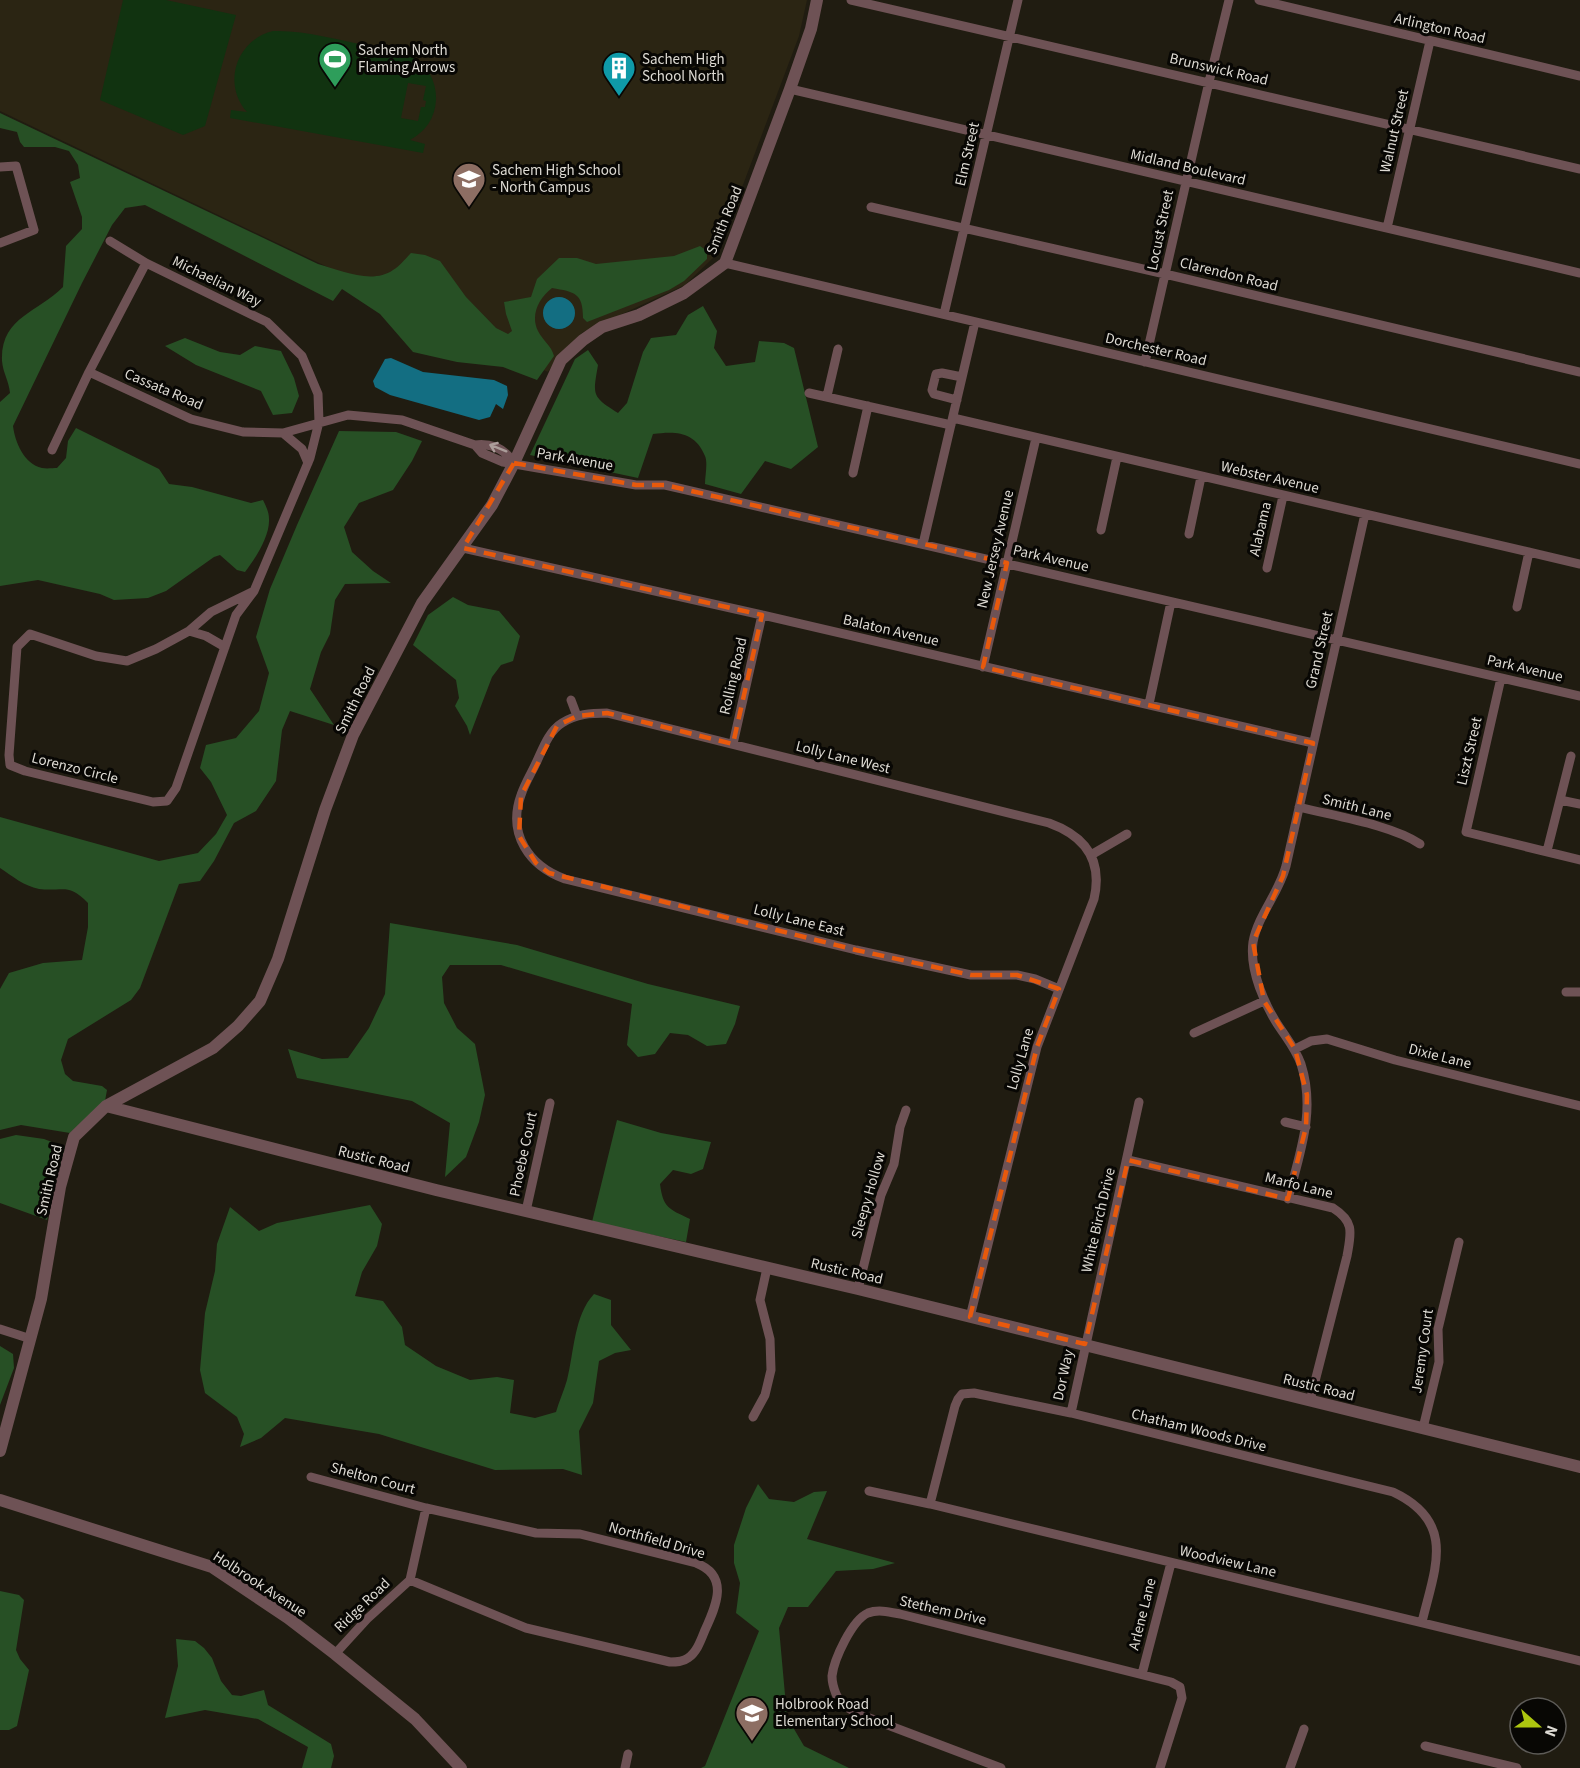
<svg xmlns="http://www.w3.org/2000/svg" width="1580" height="1768" viewBox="0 0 1580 1768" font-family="'Source Sans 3',sans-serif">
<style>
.built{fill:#2b2513}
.green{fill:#113310;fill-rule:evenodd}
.forest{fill:#275025}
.water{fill:#136e82}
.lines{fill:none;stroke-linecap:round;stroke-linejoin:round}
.minor{stroke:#6e5255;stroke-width:9}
.tertiary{stroke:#6e5255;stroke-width:12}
.oneway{stroke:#ab9d9a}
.marked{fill:none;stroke:#e8590c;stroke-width:4.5;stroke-dasharray:12 8;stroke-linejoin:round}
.labels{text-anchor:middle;stroke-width:6;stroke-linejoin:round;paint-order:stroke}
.street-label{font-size:15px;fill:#dddad3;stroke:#080704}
.poi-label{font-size:15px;fill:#dddad3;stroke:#080704;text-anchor:start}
</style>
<rect width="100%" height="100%" fill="#201c11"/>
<path class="built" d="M0 0H807L799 36 726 230 713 258 685 285 583 332 561 353 548 372 0 111Z"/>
<path class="green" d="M123 0H166L236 15 205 126 183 135 100 100Z
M273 31C305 30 338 40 369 46 383 49 401 49 414 57 428 66 437 83 436 100 435 118 426 131 410 140L425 144 423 153 230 118 231 110 247 112C222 84 236 40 273 31ZM408 83 426 86 423 100 426 101 425 107H421L418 121 401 118Z"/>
<path class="forest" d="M0 113 318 264C340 270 372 285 393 270 400 266 405 259 411 253L425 255 440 261 466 297 496 328 508 334 512 331 506 314 504 302 531 297 537 279 559 258H577L596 264 674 256 700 246 707 251V259L684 281 669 290 587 322 583 318C583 293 575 292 552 288 539 298 530 315 538 331 543 341 551 345 554 356L537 380 503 367 457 362 413 352 380 314 342 289 333 301 145 205 125 208 112 225 82 283 13 426C15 442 24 464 42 468 47 469 53 468 57 468L66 458 68 441 76 428 159 469 169 484 192 487 251 503 263 500C266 506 269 512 269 519 270 536 255 559 245 572L237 570 220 555 214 557 166 591 148 598 114 600 100 594 38 580 0 586V402L10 393C9 381 3 373 2 361 0 317 39 312 63 287L66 246 82 229V217L70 182 80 178 78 165 69 151 55 147H24L20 142 17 132 0 128Z
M703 306 717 331 714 348 726 366 755 362 759 341 784 343 794 348 818 447 791 469 765 461 741 494 705 484C705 476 708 463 705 456 695 431 675 431 653 434L638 478 530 455 575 359 588 350 598 365C593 395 591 396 618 413L627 403 643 352 651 338 676 335 688 315Z
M185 338 220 352 240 355 255 346 281 351 294 378 299 396 292 413 273 415 261 391 196 365 165 346Z
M339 431 396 432 422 441 412 461 393 490 359 503 344 527 352 552 373 571 391 583 345 584 335 600 330 634 321 652 310 689 334 725 290 711 282 730 276 781 256 811 234 823 214 861 200 881 179 884 140 988 131 1000 68 1039 61 1060 65 1074 73 1081 102 1086 107 1090 105 1101 70 1133 21 1125 0 1130V989L9 973 43 963 82 960 88 927V903C68 882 63 892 39 889 24 886 12 876 0 868V817L159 861 198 853 216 834 227 815 211 782 200 768 206 745 236 738 259 711 269 673 256 637 270 589 297 525Z
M453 597 468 605 499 611 520 636 513 661 501 665 492 677 470 735 467 726 455 706 459 698 456 680 413 645 428 615Z
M390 923 517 945 648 984 740 1006 735 1024 726 1044 707 1046 688 1035 670 1033 655 1054 638 1057 627 1045 632 1004 501 965H450L442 977 444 1003 457 1028 475 1044 485 1095 479 1122 466 1157 445 1177 450 1123 412 1101 297 1078 288 1049 322 1059 348 1058 369 1028 385 994Z
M617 1120 661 1133 711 1142 703 1169 691 1174 673 1170 660 1184C663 1208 669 1209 690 1219L686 1242 592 1222Z
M16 1135 44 1139 65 1147 47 1220 0 1203V1139Z
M370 1205 382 1224 377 1246 362 1272 355 1296 383 1301 402 1327 405 1345 436 1366 470 1380 497 1377 514 1380 510 1413 535 1418 556 1412C559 1401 564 1391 567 1380 574 1353 574 1315 594 1294L611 1300V1325L631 1350 615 1353 599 1361 593 1403 579 1431 582 1475 563 1469 495 1470 379 1434 285 1418 261 1438 240 1447 244 1434 237 1417 205 1393 200 1370 205 1313 215 1271 217 1244 230 1207 259 1231 277 1223Z
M0 1346 13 1354 14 1368 0 1405Z
M758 1484 769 1499 794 1502 814 1492 827 1491 807 1539 895 1563 873 1569 836 1571 808 1607H788L779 1628 787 1717 804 1746 849 1768H701L705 1766 759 1631 736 1613 740 1583 734 1563V1545L746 1508Z
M0 1591 19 1595 24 1600 16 1650 20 1659 29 1670 17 1726 9 1730H0Z
M176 1639 195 1641 204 1648 212 1658 221 1681 232 1695 241 1696 264 1690 268 1705 331 1744 334 1756 331 1768H302L308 1747 258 1719 205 1710 165 1718 178 1666Z"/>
<path class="water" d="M543 313a16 16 0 1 1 32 0a16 16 0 1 1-32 0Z
M391 358 423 372 494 380 507 386 508 395 503 409 496 404 490 417 479 420 390 395 375 387 373 381 385 359Z"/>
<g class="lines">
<path class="minor" d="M851 0 1580 169
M1259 0 1580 76
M790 89 1580 273
M0 167 16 166 34 230 0 243
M871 207 1165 274 1580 372
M1387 228 1430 41
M110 241 146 263 267 322 302 356 318 394 319 422 310 458 254 591 211 612 189 631 156 649 127 661 96 656 30 634 17 647 9 755 10 765 25 771 153 802 167 801 176 788 236 615 254 591
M725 263 1580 464
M944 314 1018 0
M1145 362 1209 82 1229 0
M89 372 191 419 243 432 283 433 348 415 402 420 475 445C492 443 505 449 514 463
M809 393 951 425
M827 396 838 349
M957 400 934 394 932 390 936 374 942 373 962 377
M953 418 1580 564
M283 433 302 449 308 463
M475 445 482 453 503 462 636 485H665L1580 696
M52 450 89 372 146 263
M853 473 868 406
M1101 530 1117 457
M1189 534 1201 477
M923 544 975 322
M463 548 762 615 1313 743
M1267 568 1283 496
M1517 607 1529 552
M189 631 206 636 225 647
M983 667 1036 438
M1501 678 1466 832 1580 860
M571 700 577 716
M1149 704 1171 602
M733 744 762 615
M1560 800 1580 804
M1299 807C1334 816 1392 825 1420 844
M1547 851 1571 756
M1091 855 1127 834
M1566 992H1580
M1194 1033 1264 1001
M1295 1049 1311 1041 1327 1039 1395 1060 1580 1106
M1285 1122 1306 1127
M1128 1160 1333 1208C1355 1222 1351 1233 1347 1256L1310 1401
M1288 1199C1300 1152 1316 1111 1301 1064 1296 1050 1288 1040 1280 1028 1265 1006 1249 970 1253 942 1258 915 1279 893 1286 866L1365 514
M526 1211 550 1103
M858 1289 881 1195 894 1164 900 1127 906 1110
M970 1317 1037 1047 1094 899C1103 860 1085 836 1049 823L607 713C591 713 576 714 562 723 549 731 543 748 537 761 532 772 525 783 521 795 507 834 529 866 565 879L856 950 971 975H1017L1035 979 1059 989
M0 1329 31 1339
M1071 1413 1139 1102
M753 1417 765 1395 771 1370 770 1339 760 1300 767 1268
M1423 1428 1439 1362 1438 1329 1459 1242
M311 1477 426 1508 536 1533 580 1534 696 1563C730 1576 716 1606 705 1630 701 1640 697 1652 688 1658 683 1662 676 1662 670 1662L526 1628 410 1580
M869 1491 930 1504 1580 1661
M930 1504 955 1406 958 1399 962 1394 974 1393 1071 1413 1393 1492C1457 1522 1435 1568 1422 1622
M335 1654 367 1619 410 1580 426 1508
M1142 1674 1171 1563
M1425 1746 1517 1768
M625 1768 628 1754
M1001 1768 864 1716C853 1711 841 1706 836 1694 834 1689 832 1681 832 1676 834 1659 852 1620 868 1613 878 1609 890 1612 900 1614L1171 1682 1180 1687 1182 1698 1160 1768
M1290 1768 1304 1729"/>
<path class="tertiary" d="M106 1106 436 1190 858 1289 1580 1467
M0 1451 41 1299 60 1187 74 1137 106 1106 213 1048 238 1026 260 1001 278 959 325 810 353 735 422 603 492 505 514 463 561 360 583 340 602 327 639 315 684 293 725 263 790 89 811 29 817 0
M0 1500 212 1567 288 1618 335 1654 415 1719 461 1768"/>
</g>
<defs><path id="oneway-shaft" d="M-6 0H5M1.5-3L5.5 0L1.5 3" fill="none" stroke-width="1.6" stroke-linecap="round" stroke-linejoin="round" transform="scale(1.5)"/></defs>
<use class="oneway" href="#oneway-shaft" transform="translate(498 448) rotate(-158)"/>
<path class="marked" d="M514 463 636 485H665L1007 563 983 667 1313 743 1283 876 1253 942 1264 1001 1295 1049 1307 1095 1306 1127 1288 1199 1128 1160 1085 1344 970 1317 1037 1047 1059 989 1017 975H971L856 950 549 873 536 863 519 836 521 796 557 726 577 716 607 713 733 744 762 615 463 548Z"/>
<defs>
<symbol id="stadium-pin" viewBox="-11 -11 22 30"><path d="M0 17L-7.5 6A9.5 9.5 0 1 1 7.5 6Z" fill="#2e9e5b" stroke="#080704"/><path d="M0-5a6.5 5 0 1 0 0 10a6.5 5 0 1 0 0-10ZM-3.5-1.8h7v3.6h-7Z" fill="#fff"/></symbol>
<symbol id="building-pin" viewBox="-11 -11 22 30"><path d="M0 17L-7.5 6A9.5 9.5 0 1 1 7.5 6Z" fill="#0f9aa8" stroke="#080704"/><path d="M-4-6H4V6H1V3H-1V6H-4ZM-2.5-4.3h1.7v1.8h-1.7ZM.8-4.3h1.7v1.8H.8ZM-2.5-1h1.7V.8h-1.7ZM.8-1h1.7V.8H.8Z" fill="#fff"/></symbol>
<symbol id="school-pin" viewBox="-11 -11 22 30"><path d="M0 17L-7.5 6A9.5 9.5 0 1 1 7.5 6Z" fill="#8d6e63" stroke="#080704"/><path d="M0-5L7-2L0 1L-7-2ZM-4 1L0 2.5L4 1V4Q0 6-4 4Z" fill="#fff"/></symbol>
</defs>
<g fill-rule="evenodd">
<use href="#stadium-pin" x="316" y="40" width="38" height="52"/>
<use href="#building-pin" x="600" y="49" width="38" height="52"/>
<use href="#school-pin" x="450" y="160" width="38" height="52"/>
<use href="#school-pin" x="733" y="1694" width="38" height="52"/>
</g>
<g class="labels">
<g class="street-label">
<text transform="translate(1440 28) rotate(13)" y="5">Arlington Road</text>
<text transform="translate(1219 69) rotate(13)" y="5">Brunswick Road</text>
<text transform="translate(1394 131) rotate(-77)" y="5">Walnut Street</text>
<text transform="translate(967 154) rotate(-77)" y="5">Elm Street</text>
<text transform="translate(1188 167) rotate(13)" y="5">Midland Boulevard</text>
<text transform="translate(724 220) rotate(-68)" y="5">Smith Road</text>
<text transform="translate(1160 230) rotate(-78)" y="5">Locust Street</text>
<text transform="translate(1229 274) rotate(14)" y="5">Clarendon Road</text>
<text transform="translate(217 281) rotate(26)" y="5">Michaelian Way</text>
<text transform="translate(1156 349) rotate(13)" y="5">Dorchester Road</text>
<text transform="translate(164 389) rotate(23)" y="5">Cassata Road</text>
<text transform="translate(575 459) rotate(10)" y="5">Park Avenue</text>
<text transform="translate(1270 477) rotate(13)" y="5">Webster Avenue</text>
<text transform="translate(1260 529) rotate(-77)" y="5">Alabama</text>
<text transform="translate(995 549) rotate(-77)" y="5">New Jersey Avenue</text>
<text transform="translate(1051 558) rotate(13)" y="5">Park Avenue</text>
<text transform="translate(891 630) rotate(13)" y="5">Balaton Avenue</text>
<text transform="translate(1319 650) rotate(-77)" y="5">Grand Street</text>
<text transform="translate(1525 668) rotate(13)" y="5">Park Avenue</text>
<text transform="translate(733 676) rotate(-77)" y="5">Rolling Road</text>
<text transform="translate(355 700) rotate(-64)" y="5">Smith Road</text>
<text transform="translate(1469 751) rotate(-77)" y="5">Liszt Street</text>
<text transform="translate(843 757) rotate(14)" y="5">Lolly Lane West</text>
<text transform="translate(75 768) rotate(14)" y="5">Lorenzo Circle</text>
<text transform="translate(1357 807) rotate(14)" y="5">Smith Lane</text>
<text transform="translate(799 920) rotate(14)" y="5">Lolly Lane East</text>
<text transform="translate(1440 1056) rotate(14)" y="5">Dixie Lane</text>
<text transform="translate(1020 1059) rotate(-74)" y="5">Lolly Lane</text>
<text transform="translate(523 1154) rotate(-78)" y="5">Phoebe Court</text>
<text transform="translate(374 1159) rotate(14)" y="5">Rustic Road</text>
<text transform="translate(49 1180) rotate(-77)" y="5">Smith Road</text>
<text transform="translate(1299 1185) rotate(14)" y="5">Marfo Lane</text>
<text transform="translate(868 1195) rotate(-74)" y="5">Sleepy Hollow</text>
<text transform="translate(1098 1220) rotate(-77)" y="5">White Birch Drive</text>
<text transform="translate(847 1271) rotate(13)" y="5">Rustic Road</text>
<text transform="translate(1422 1351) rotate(-82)" y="5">Jeremy Court</text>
<text transform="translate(1063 1375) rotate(-78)" y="5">Dor Way</text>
<text transform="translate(1319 1387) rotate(14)" y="5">Rustic Road</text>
<text transform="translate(1199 1430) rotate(14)" y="5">Chatham Woods Drive</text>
<text transform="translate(373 1478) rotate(15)" y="5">Shelton Court</text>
<text transform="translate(657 1540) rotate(16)" y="5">Northfield Drive</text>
<text transform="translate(1228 1561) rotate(13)" y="5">Woodview Lane</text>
<text transform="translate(260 1584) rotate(33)" y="5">Holbrook Avenue</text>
<text transform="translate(362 1605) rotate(-44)" y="5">Ridge Road</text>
<text transform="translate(943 1610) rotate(13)" y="5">Stethem Drive</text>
<text transform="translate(1142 1614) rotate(-76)" y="5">Arlene Lane</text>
</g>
<g class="poi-label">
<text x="358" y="55">Sachem North<tspan x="358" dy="17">Flaming Arrows</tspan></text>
<text x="642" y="64">Sachem High<tspan x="642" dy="17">School North</tspan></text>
<text x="492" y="175">Sachem High School<tspan x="492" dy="17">- North Campus</tspan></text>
<text x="775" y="1709">Holbrook Road<tspan x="775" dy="17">Elementary School</tspan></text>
</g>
</g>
<g transform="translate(1538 1726) rotate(111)"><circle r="28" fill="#080704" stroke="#5d5b57" stroke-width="1.5"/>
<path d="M0-4.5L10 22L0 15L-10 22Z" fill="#adc60f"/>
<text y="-9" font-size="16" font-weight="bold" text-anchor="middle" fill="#dddad3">N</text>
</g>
</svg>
